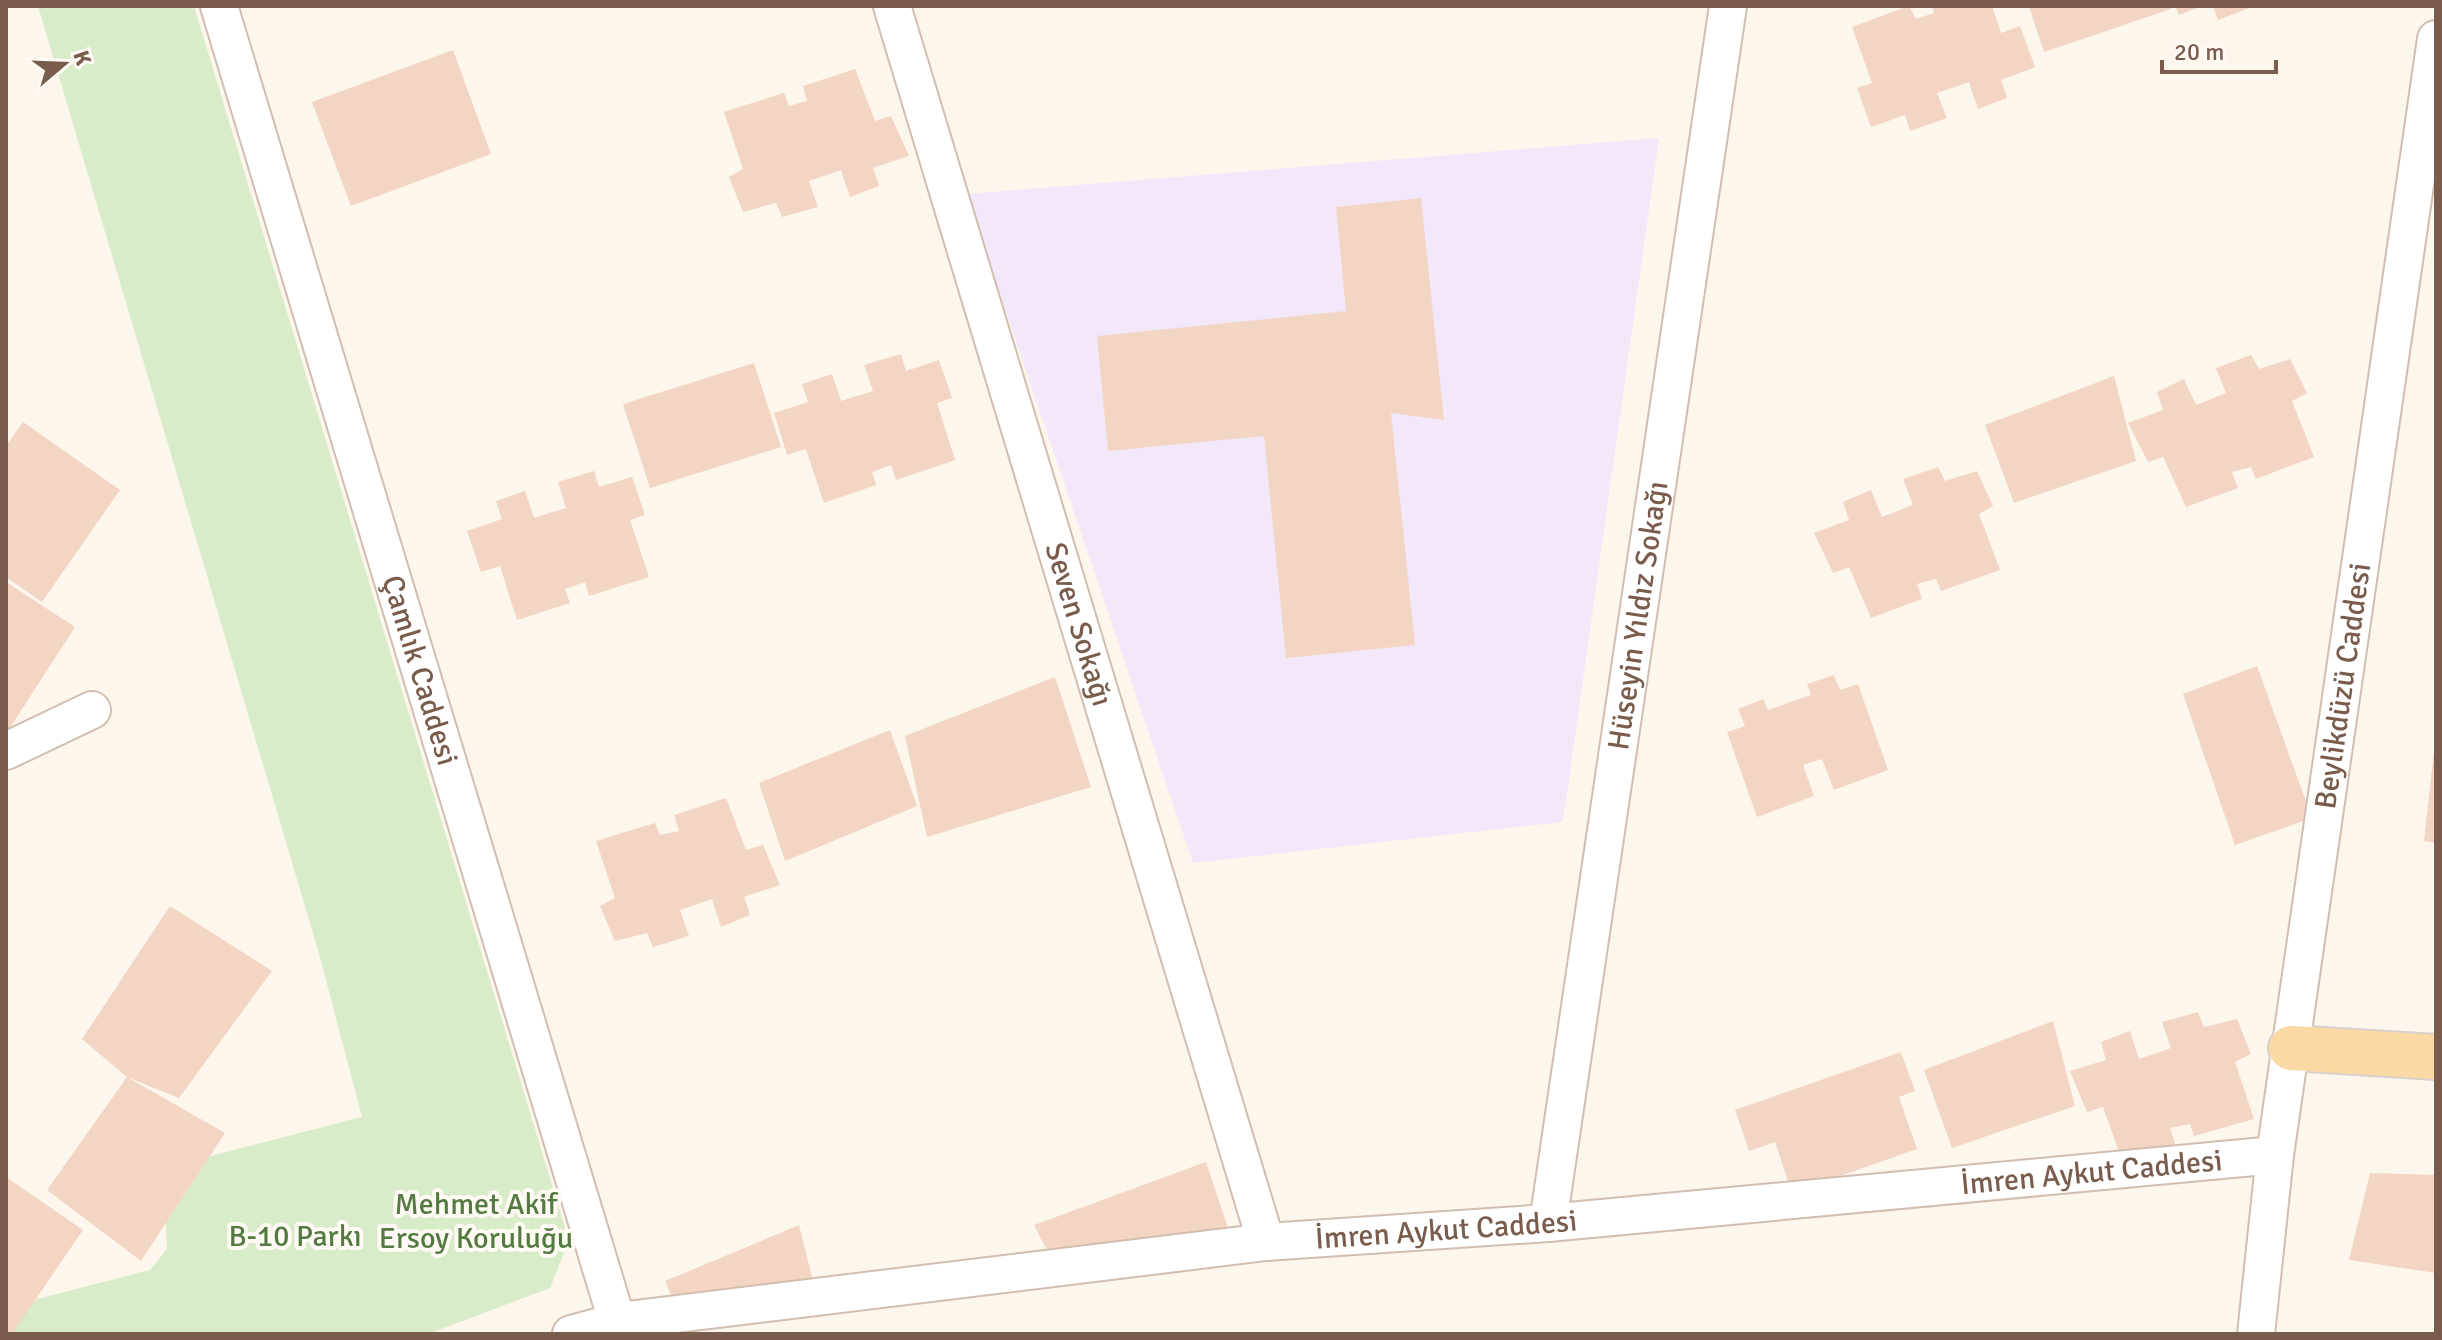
<svg xmlns="http://www.w3.org/2000/svg" width="2442" height="1340" viewBox="0 0 2442 1340" font-family="Signika,sans-serif">
<style>
.education{fill:#f3e8fa}
.park{fill:#d8ecc9}
.building{fill:#f3d5c3}
.lines{fill:none;stroke-linecap:round;stroke-linejoin:round}
.minor-casing{stroke:#d1beb0;stroke-width:40}
.major-casing{stroke:#dad1cd;stroke-width:48}
.minor{stroke:#fff;stroke-width:36}
.major{stroke:#fbd9a5;stroke-width:44}
.labels{text-anchor:middle;stroke-width:8;stroke-linejoin:round;paint-order:stroke}
.street-label{font-size:30px;fill:#7a5c4d;stroke:#fffaf3}
.park-label{font-size:30px;fill:#537a41;stroke:#fffaf3}
</style>
<rect width="100%" height="100%" fill="#fdf6ec"/>
<path class="education" d="M1659 138 1563 822 1193 863 966 194Z"/>
<path class="park" d="M38 6H194L569 1241 550 1288 428 1334H6V1307L150 1270 167 1249 163 1168 362 1117 318 950Z"/>
<path class="building" d="M1909 6 1916 19 1934 13 1932 6H1992L2001 33 2020 26 2035 67 2001 80 2007 98 1978 109 1969 82 1937 93 1947 118 1910 131 1905 115 1871 127 1857 88 1872 83 1852 27Z
M2029 6H2170L2171 9 2044 52Z
M2175 6H2202L2179 15Z
M2213 6H2254L2218 20Z
M453 50 491 154 351 206 312 102Z
M855 69 875 121 891 116 909 156 873 168 879 186 850 197 841 170 809 181 818 207 782 217 776 203 743 212 729 177 743 169 724 112 784 93 789 106 807 101 803 86Z
M1421 198 1444 420 1391 413 1415 645 1286 658 1264 436 1108 451 1097 336 1346 311 1336 207Z
M901 354 906 371 939 360 952 398 937 403 955 460 896 480 891 465 872 472 876 485 824 503 806 449 787 455 774 413 808 402 802 384 832 374 841 401 873 391 864 365Z
M2251 355 2259 369 2290 359 2307 393 2292 401 2314 457 2256 479 2251 467 2232 472 2238 488 2186 507 2163 457 2148 462 2128 423 2163 410 2157 392 2184 379 2196 405 2226 393 2216 368Z
M754 363 781 447 650 488 623 404Z
M2114 376 2136 461 2014 503 1985 425Z
M23 422 120 490 42 602 6 577V446Z
M1938 467 1945 481 1977 471 1993 506 1979 514 2000 570 1941 591 1936 579 1917 584 1922 599 1871 618 1849 567 1833 573 1814 533 1849 520 1843 502 1871 490 1882 517 1913 505 1903 479Z
M594 471 599 487 632 477 645 515 630 520 649 577 589 596 585 582 565 589 570 603 517 620 500 566 481 572 467 531 502 519 496 501 525 491 534 518 566 508 558 482Z
M6 582 75 627 6 734Z
M2257 666 2312 818 2235 845 2183 694Z
M1834 675 1840 690 1858 684 1888 770 1834 790 1822 759 1803 765 1814 796 1757 817 1727 732 1745 726 1738 709 1763 699 1768 710 1811 695 1807 684Z
M1055 677 1091 787 927 837 905 736Z
M890 730 917 806 785 861 759 783Z
M2434 751H2436V843L2424 841Z
M726 798 746 850 763 845 780 885 744 897 750 915 721 927 712 899 680 910 689 936 653 947 647 933 615 941 600 906 615 898 596 841 655 823 660 835 679 831 674 815Z
M170 906 272 971 179 1098 127 1077 225 1133 141 1261 47 1190 127 1077 82 1039Z
M2198 1012 2204 1027 2237 1019 2251 1054 2235 1062 2254 1119 2194 1136 2190 1124 2170 1128 2175 1144 2122 1160 2103 1107 2087 1112 2070 1071 2106 1060 2101 1042 2130 1031 2139 1059 2171 1048 2162 1022Z
M2053 1021 2075 1106 1952 1148 1924 1070Z
M1901 1052 1915 1091 1899 1097 1917 1149 1792 1193 1775 1142 1749 1151 1735 1110Z
M1206 1162 1232 1240 1053 1262 1034 1225Z
M2370 1173 2436 1175V1273L2349 1260Z
M6 1177 83 1230 12 1334H6Z
M799 1225 815 1289 673 1300 665 1281Z"/>
<g class="lines">
<defs>
<g id="minor">
<path id="s1" d="M219 6 621 1334"/>
<path id="s2" d="M892 6 1266 1242"/>
<path d="M6 751 92 710"/>
<path id="s3" d="M1548 1223 1728 6"/>
<path id="s4" d="M571 1334 619 1321 1266 1242 1548 1223 2275 1155"/>
<path id="s5" d="M2256 1334 2275 1155 2436 39"/>
</g>
<path id="major" d="M2291 1048 2436 1057"/>
</defs>
<use href="#minor" class="minor-casing"/>
<use href="#major" class="major-casing"/>
<use href="#minor" class="minor"/>
<use href="#major" class="major"/>
</g>
<g class="labels">
<g class="street-label">
<text dy="10" stroke="none"><textPath href="#s3" startOffset="614">Hüseyin Yıldız Sokağı</textPath></text>
<text dy="10" stroke="none"><textPath href="#s2" startOffset="646">Seven Sokağı</textPath></text>
<text dy="10" stroke="none"><textPath href="#s1" startOffset="694">Çamlık Caddesi</textPath></text>
<text dy="10" stroke="none"><textPath href="#s5" startOffset="654">Beylikdüzü Caddesi</textPath></text>
<text dy="10" stroke="none"><textPath href="#s4" startOffset="1530">İmren Aykut Caddesi</textPath></text>
<text dy="10" stroke="none"><textPath href="#s4" startOffset="882">İmren Aykut Caddesi</textPath></text>
</g>
<g class="park-label">
<text x="476" y="1214">Mehmet Akif<tspan x="476" dy="34">Ersoy Koruluğu</tspan></text>
<text x="295" y="1246">B-10 Parkı</text>
</g>
</g>
<rect width="2442" height="1340" fill="none" stroke="#7a5c4d" stroke-width="16"/>
<g transform="translate(64 64) rotate(71)" stroke="#fffaf3" stroke-width="6" paint-order="stroke">
<path d="M0-6L14 30L0 20L-14 30Z" fill="#7a5c4d"/>
<text y="-12" font-size="22" font-weight="bold" text-anchor="middle" fill="#7a5c4d">K</text>
</g>
<path d="M2162 60v12h114v-12" fill="none" stroke="#7a5c4d" stroke-width="4"/>
<text x="2174" y="60" font-size="24" fill="#7a5c4d" stroke="#fffaf3" stroke-width="6" paint-order="stroke">20 m</text>
</svg>
